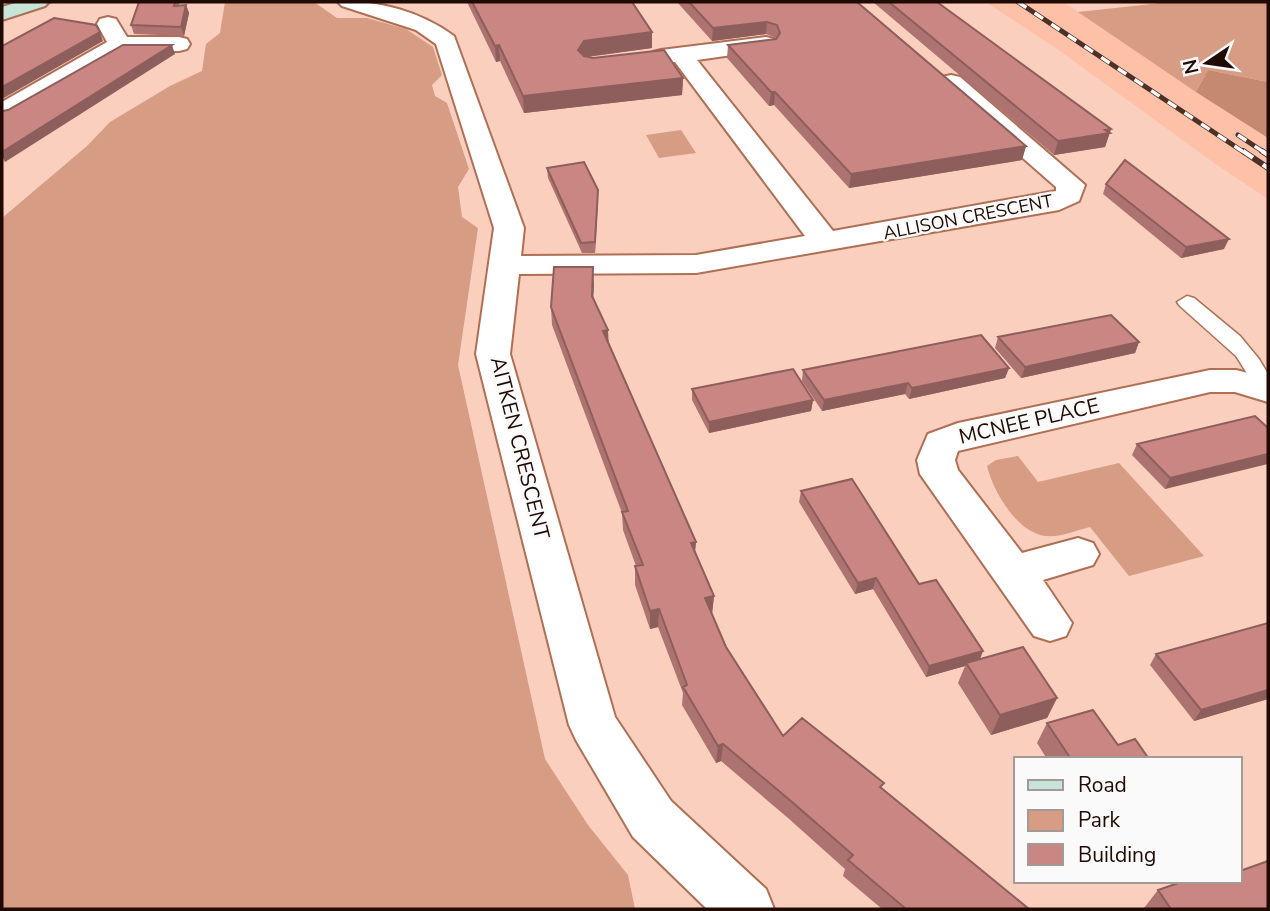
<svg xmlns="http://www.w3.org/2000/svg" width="1270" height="911" viewBox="0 0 1270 911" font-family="'Nunito Sans',sans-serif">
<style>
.built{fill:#fec0a6}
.green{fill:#d69c84}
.forest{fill:#c58970}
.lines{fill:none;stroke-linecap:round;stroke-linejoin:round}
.lane-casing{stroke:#af6f55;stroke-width:3}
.street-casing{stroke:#af6f55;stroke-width:4}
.secondary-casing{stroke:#af6f55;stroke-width:4}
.lane{fill:#fff;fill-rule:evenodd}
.street{fill:#fff;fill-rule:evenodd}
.secondary{fill:#c6e4d8;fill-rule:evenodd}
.rail-far1-casing{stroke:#4c3127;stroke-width:5}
.rail-casing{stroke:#4c3127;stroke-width:6}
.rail-far1{stroke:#fafafa;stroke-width:3.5;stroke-dasharray:10;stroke-linecap:butt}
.rail{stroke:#fafafa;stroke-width:4.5;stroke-dasharray:12;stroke-linecap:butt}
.wall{fill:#ad7370}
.shaded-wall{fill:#8d5e5b}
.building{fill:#c98682;stroke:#8d5e5b;stroke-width:2}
.labels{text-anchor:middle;stroke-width:5;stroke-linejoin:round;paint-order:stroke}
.far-street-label{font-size:18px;fill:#210a02;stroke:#fafafa}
.street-label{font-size:21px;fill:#210a02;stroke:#fafafa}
</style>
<rect width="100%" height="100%" fill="#facfbe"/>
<path class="built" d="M986 2H1063L1268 138V199L1217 165 1060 51Z"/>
<path class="green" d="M225 2H314L337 18H367L406 29 433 47 442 75 432 85 435 96 447 103 469 169 458 187 462 217 478 228 458 365 545 759 588 825 628 875 635 909H2V218L87 146 110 122 170 86 202 71 206 44 220 33Z
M1170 2H1268V82L1208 70 1196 92 1078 12Z
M681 130 696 153 659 158 646 135Z
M1018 456 1038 482 1119 463 1204 556 1129 576 1090 527C1077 530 1059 538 1046 536 1017 533 993 491 987 466L996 460Z"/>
<path class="forest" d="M1208 70 1268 82V138L1196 92Z"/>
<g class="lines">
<defs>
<path id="lane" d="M1187 296 1194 298 1240 336 1259 359 1268 374V393H1254L1248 375 1236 356 1180 306 1177 302Z"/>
<path id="street" d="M338 2C379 0 421 12 454 36L524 228 521 256 696 255 805 236 675 62H653L649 57 653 52 661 50 766 37 774 39 777 44 774 49 697 60 833 231 1056 191V187L942 87 939 82 942 77 951 75 960 77 1085 185 1079 201 1059 210 696 273 519 274 510 354 615 717 671 801 766 889 774 909H707L633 837 576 740 569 725 476 354 494 228 436 44 416 30 342 6Z
M108 17 116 19 127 37H179L187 39 190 44 187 49 179 51H125L11 117 2 120V102L107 42 97 24 100 19Z
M1210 370H1236L1268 378V402L1235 392H1210L958 451 955 460 958 470 1022 553 1078 538 1093 543 1099 554 1093 565 1043 580 1072 623 1066 636 1050 641 1034 636 920 474 917 460 928 434 958 423Z"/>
<path id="secondary" d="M18 2H49L45 6 2 20V7Z"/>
</defs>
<use href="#lane" class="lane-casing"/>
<use href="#street" class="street-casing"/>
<use href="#secondary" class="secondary-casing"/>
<use href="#lane" class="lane"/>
<use href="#street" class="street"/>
<use href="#secondary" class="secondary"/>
<defs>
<path id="rail-far1" d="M1018 2 1245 153
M1238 135 1265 153"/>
<path id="rail" d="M1243 151 1268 168
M1262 151 1268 155"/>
</defs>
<use href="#rail-far1" class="rail-far1-casing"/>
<use href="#rail" class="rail-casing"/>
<use href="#rail-far1" class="rail-far1"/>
<use href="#rail" class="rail"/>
</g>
<path class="wall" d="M139 2H180L179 5H186L189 13 184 36 134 34 131 25Z
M467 2H632L652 48 588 57 683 78 682 95 524 113 500 61 496 62Z
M677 2H857L1026 146 1022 160 849 188 774 105 769 106 727 58 728 45 776 39V38L766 34 712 41Z
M873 2H937L1111 129 1105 147 1054 155Z
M547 168 598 190 595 253H582L548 178Z
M1106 184 1224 249 1181 258 1103 194Z
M594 285 593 299 609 343 696 542 695 552 714 596 712 614 726 647 783 736 882 789 1029 909H882L843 876 845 869 788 818 721 761 716 763 682 705 683 693 658 627 650 629 635 585V566H636L623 530 622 513 552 325 551 307Z
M998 337 1139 342 1135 353 1021 378 995 348Z
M1009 368 1005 378 909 399 905 394 822 411 802 381 803 370Z
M692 389 813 400 811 411 709 433 692 400Z
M1268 428 1165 489 1132 455 1137 444Z
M801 491 919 584 980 659 1057 698 1047 718 991 735 958 683 965 666 926 677 873 589 855 594 799 502Z
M1268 623V699L1194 721 1150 665 1156 654Z
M1047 723 1149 759H1047L1037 743Z
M1158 890 1268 909H1144V908Z"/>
<path class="shaded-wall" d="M186 5 189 13 184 36 181 27Z
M767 22 766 34 712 41 713 28Z
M100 32 103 41 2 99V87Z
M652 32V48L584 57 578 50 584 41Z
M172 45 175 54 5 162 2 156V152Z
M499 45 500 61 496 62 495 46Z
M683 78 682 95 524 113 523 96Z
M771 92H775L774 105 769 106Z
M1111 129 1105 147 1054 155 1058 141Z
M1026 146 1022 160 849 188 851 174Z
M598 190V200L595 253V242Z
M1229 239 1224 249 1181 258 1186 247Z
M593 267 594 285 592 313V296Z
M608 330 609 348 603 331Z
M1139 342 1135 353 1021 378 1025 367Z
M1009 368 1005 378 909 399 912 388Z
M908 383 905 394 822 411 824 400Z
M813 400 811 411 709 433V422Z
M1268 454V464L1165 489 1170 478Z
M696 542 694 560 691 543Z
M876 578 873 589 855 594 858 583Z
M714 596 712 614 705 598Z
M659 609 658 627 650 629V611Z
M983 651 979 662 966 663 965 666 926 677 929 666Z
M1268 690V699L1194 721 1201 710Z
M1057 698 1047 718 991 735 1000 715Z
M723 744 721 761 716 763 718 746Z"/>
<path class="building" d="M139 2H175L174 6 186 5 181 27 131 25Z
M472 2H632L652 32 584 41 578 50 584 56 593 58 664 50 683 78 523 96 499 45 495 46Z
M689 2H857L1026 146 851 174 775 92H771L728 45 776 39 780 33 777 25 767 22 713 28Z
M889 2H937L1111 129 1105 130 1110 133 1058 141Z
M54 18 96 25 100 32 2 87V46Z
M123 45H172L2 152V111L8 110Z
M1125 160 1229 239 1186 247 1106 184Z
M584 162 598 190 595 242 581 243 547 168Z
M554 267H593L592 296 608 330 603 331 696 542 691 543 714 596 705 598 726 647 783 736 802 718 884 783 880 787 1029 909H906L848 860 853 855 792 802 723 744 718 746 683 687 687 685 659 609 650 611 635 566 643 565 622 512 628 511 551 307Z
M1111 315 1139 342 1025 367 998 337Z
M981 335 1009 368 912 388 908 383 824 400 803 370Z
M793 369 813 400 709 422 692 389Z
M1255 416 1268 428V454L1170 478 1137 444Z
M852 479 919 584 936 580 983 651 929 666 876 578 858 583 801 491Z
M1268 623V690L1201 710 1156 654Z
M1023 647 1057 698 1000 715 966 663Z
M1093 710 1118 745 1135 739 1149 759H1071L1047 723Z
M1268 861V909H1171L1158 890 1184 881H1240V871Z"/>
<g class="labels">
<g class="far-street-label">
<text transform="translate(968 217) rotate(-11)" y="6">ALLISON CRESCENT</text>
</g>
<g class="street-label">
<text transform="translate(1029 421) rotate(-13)" y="7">MCNEE PLACE</text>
<text transform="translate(520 448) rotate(76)" y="7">AITKEN CRESCENT</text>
</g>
</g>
<rect width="1270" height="911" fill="none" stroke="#210a02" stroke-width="7"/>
<rect x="1014" y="757" width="228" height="126" fill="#fafafa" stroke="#a39a97" stroke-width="2"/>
<rect x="1028" y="780" width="35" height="10" fill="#c6e4d8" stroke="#a39a97" stroke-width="2"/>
<text x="1078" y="792" font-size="21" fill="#210a02">Road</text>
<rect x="1028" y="810" width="35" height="21" fill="#d69c84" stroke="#a39a97" stroke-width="2"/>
<text x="1078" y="827" font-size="21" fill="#210a02">Park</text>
<rect x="1028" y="844" width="35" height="21" fill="#c98682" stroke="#a39a97" stroke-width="2"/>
<text x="1078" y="862" font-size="21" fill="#210a02">Building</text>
<g transform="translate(1207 63) rotate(257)" stroke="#fafafa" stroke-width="5" paint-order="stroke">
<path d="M0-5L12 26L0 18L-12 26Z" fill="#210a02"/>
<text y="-10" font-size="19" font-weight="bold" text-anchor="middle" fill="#210a02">N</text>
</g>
</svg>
